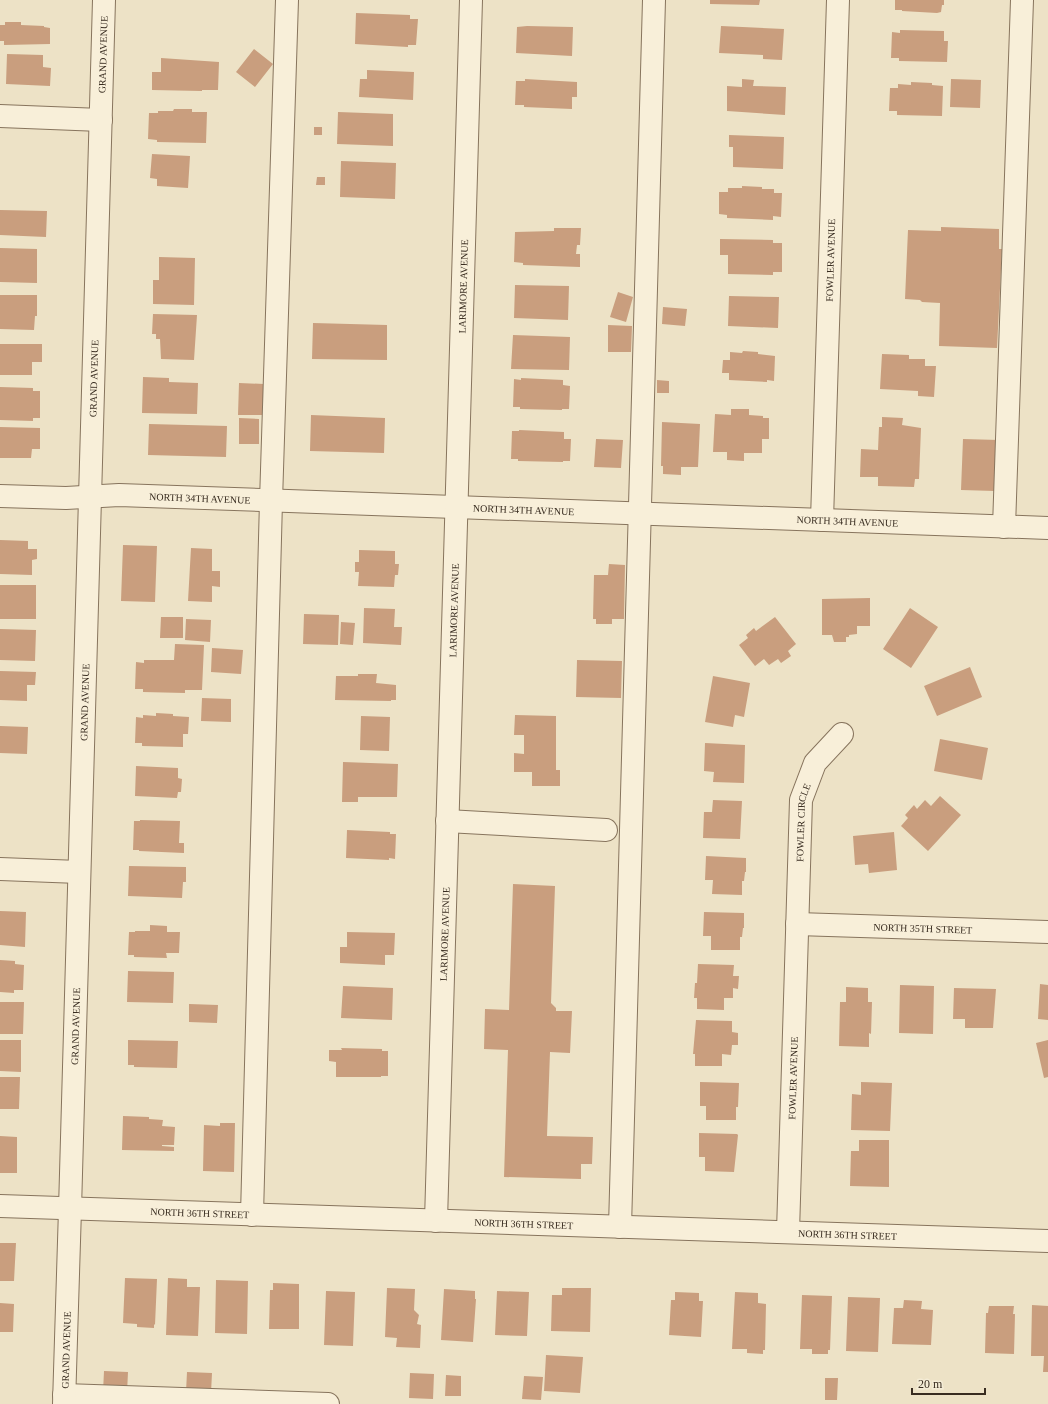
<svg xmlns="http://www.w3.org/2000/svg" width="1048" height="1404" viewBox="0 0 1048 1404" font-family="'Times New Roman',serif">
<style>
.building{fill:#c99e7e}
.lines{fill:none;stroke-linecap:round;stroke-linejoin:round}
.minor-casing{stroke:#87745d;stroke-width:24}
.minor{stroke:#f8efd9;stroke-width:22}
.labels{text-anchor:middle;stroke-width:4;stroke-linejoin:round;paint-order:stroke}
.street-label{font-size:10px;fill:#382c20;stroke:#f4ecd6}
</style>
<rect width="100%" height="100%" fill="#ede2c6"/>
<path class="building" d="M710 0H760L759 5 710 4Z
M895 0H944V5H942L941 12 937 13 902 11V10H895Z
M356 13 410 15V19H418L416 45H408V47L355 44Z
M5 22H21V25L44 26V27L50 28V44L4 45V41H0V25H5Z
M527 26 573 27 572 56 516 53 517 27Z
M721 26 784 29 782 60 763 59V55L719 53Z
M900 30 944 31V41H948L947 62 899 61V58H891L892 32 900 33Z
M254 49 273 64 255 87 236 72Z
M7 54 43 55V67L51 68 50 86 6 84Z
M161 58 219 62 218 90H202V91L152 90V72H161Z
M367 70 414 72 413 100 359 97 360 79H367Z
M525 79 577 82V97H572V109L524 107V105H515L516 81H525Z
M742 79 754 80 753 86 786 87 785 115 727 111V86L742 87Z
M951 79 981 80 980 108 950 107Z
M911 82 932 83V85L943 86 942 116 897 115V111H889L890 88H898V84L911 85Z
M174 109H192V112H207L206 143 157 142V140L148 139 149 113H158V111H173Z
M338 112 393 114V146L337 144Z
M314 127H322V135H314Z
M729 135 784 137 783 169 733 167V147H729Z
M152 154 190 156 188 188 157 186V179L150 178Z
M341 161 396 163 395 199 340 197Z
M317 177H325V185H316Z
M742 186 762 187V189H774V193H782L781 217 773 216V220L727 218V215L719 214V192H728V188H742Z
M0 210 47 211 46 237 0 235Z
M941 227 999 229V249H1002L997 348 939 346 940 303 922 302 920 300 905 299 908 230 941 231Z
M554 228H581L580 245H577L576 254H580V267L523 265V263L514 262 515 232 554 231Z
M720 239 773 240V243H782V272H773V275L728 274V255H720Z
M0 248 37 249V283L0 282Z
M159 257 195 258 194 305 153 304V280H159Z
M515 285 569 286 568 320 514 318Z
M618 292 633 297 626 322 610 317Z
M0 295H37V316H35L34 330 0 329Z
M729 296 779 297 778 328 728 326Z
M663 307 687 309 685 326 662 324Z
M153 314 197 315 194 360 161 359 160 339H156V334H152Z
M313 323 387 325V360L312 359Z
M608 325 632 326 631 352H608Z
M513 335 570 337 569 370 511 369Z
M0 344H42V362H32V375H0Z
M743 351 758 352V354L775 356 774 381 767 380V382L729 380V373H722L723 360H730V352L742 353Z
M882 354 909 355V359H925V366H936L934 397 918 396V391L880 389Z
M143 377 169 378V382L198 383 197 414 142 413Z
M521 378 563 380V385L570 386 569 409H562V410L520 409V407H513L514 379 521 380Z
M657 380 669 381V393H657Z
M239 383 264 384 262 415H238Z
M0 387 33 388V391H40V418H33V421L0 420Z
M731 409H749V415L763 416V418H769V439H762V453H744V461L727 460V452H713L715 414 731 415Z
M311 415 385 418 384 453 310 451Z
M882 417 903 418 902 425 921 428 919 479H915L914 487 878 486V477H860L861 449 878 450 879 427H882Z
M239 418 259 419V444H239Z
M662 422 700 424 698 467H681V475L663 474V466H661Z
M149 424 227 426 226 457 148 455Z
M0 427 40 428V449H32L31 458H0Z
M519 430 564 432V439H571L570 461H563V462L518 461V459H511L512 431H519Z
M596 439 623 440 621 468 594 467Z
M963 439 999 440 995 491 961 490Z
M0 540 28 541V549H37V559L32 560V575L0 574Z
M123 545 157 546 155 602 121 601Z
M191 548 212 549V571H220V587L212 586V602L188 601Z
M359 550 395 551V564H399L398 575H395L394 587 358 586 359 572H355V562H359Z
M609 564 625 565 624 619H612V624H596V619H593L594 575H608Z
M0 585H36V619H0Z
M870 598V626H857V634L849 635V637H846V642H834L832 635H822V599Z
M364 608 395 609 394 627H402L401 645 363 643Z
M910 608 938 627 911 668 883 649Z
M304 614 339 615 338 645 303 644Z
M161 617H183V638H160Z
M775 617 796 644 788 651 791 656 781 663 778 659 769 665 764 659 755 666 739 645 748 638 746 635 754 628 756 631Z
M186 619 211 620 210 642 185 640Z
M341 622 355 623 353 645 340 644Z
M0 629 36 630 35 661 0 660Z
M175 644 204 645 202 690H185V693L143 692V689H135L136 662 144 663V660H174Z
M212 648 243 650 241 674 211 672Z
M577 660 622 661 621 698 576 697Z
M970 667 982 697 937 716 924 686Z
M0 671 36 672 35 685H27V701L0 700Z
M358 674H377L376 683 396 685V700H391V701L335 700 336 676H358Z
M713 676 750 683 744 717 735 715 733 727 705 722Z
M202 698 231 699V722L201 721Z
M156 713 173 714V716L189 717 188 734H183V747L142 746V743H135L136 717 143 718V715L156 716Z
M515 715 556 716V770H560V786H532V772H514V753L524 754V735H514Z
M361 716 390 717 389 751 360 750Z
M0 726 28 727 27 754 0 753Z
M940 739 988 748 982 780 934 771Z
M705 743 745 745 744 783 713 782 714 772 704 771Z
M343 762 398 764 397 797H358V802H342Z
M136 766 178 768V778L182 779 181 792H178L177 798 135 796Z
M940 796 961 815 928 851 901 826 908 818 905 815 914 805 917 809 925 800 931 806Z
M713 800 742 801 740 839 703 838 704 812H712Z
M140 820 180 821 179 843H184V853L139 851V850H133L134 821H140Z
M347 830 390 832V834H396L395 859 389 858V860L346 858Z
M894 832 897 870 869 873 868 864 855 865 853 836Z
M706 856 746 858V872H745L744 881H742V895L712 894 713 880H705Z
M129 866 186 867V882H183L182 898 128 896Z
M513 884 555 886 551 1003 556 1008V1011H572L570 1053 550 1052 547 1136 593 1137 592 1164H581V1179L504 1177 508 1050 484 1049 485 1009 509 1010Z
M0 911 26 912 25 947 0 945Z
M704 912 744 913V928H743L742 937H740V950H711V936H703Z
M150 925 167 926V932H180L179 953H166L167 958 134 957V955H128L129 932H135V931H150Z
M347 932 395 933 394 955H385V965L340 963V947H347Z
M0 960 15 961V964L24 965 23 990H14V993L0 992Z
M698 964 734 965 733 976H739L738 989 733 988V998H724V1010L697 1009V998H694L695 983H697Z
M128 971 174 972 173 1003 127 1002Z
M1040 984 1048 985V1020L1038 1019Z
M900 985 934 986 933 1034 899 1033Z
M343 986 393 988 392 1020 341 1018Z
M846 987 868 988V1002H872L871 1034 869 1033V1047L839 1046 840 1002H846Z
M954 988 996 989 993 1028H965V1019H953Z
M0 1002H24L23 1034H0Z
M189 1004 218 1005 217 1023 189 1022Z
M696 1020 732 1021V1032L738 1033V1045H732L731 1055 722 1054V1066H695V1054H693Z
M0 1040H21V1072L0 1071Z
M128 1040 178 1041 177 1068 134 1067V1065H128Z
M1048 1040V1077L1044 1078 1036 1043Z
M341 1048 382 1049V1051H388V1076H381V1077H336V1062L329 1061V1050H342Z
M0 1077H20L19 1109H0Z
M700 1082 739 1083 738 1107H736V1120H706V1106H700Z
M861 1082 892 1083 890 1131 851 1130 852 1094 861 1095Z
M123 1116 149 1117V1119L163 1120 162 1126 175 1127 174 1145H162V1146L174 1147V1151L122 1150Z
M220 1123H235L234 1172 203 1171 204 1125 220 1126Z
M699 1133 737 1134 738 1135 734 1172 705 1171V1157H699Z
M0 1136 17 1137V1173H0Z
M859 1140H889V1187L850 1186 851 1151H859Z
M0 1243H16L14 1281H0Z
M125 1278 157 1279 155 1325 154 1324V1328L137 1327V1324L123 1323Z
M168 1278 187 1279V1287H200L198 1336 166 1335Z
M216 1280 248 1281 247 1334 215 1333Z
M273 1283 299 1284V1329H269L270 1290H273Z
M387 1288 415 1289 414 1310 419 1315 417 1324 421 1325 420 1348 396 1347 397 1338 385 1337Z
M562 1288H591L590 1332 551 1331 552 1295H562Z
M444 1289 475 1291V1299H476L473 1342 441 1340Z
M326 1291 355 1292 353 1346 324 1345Z
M497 1291 529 1292 527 1336 495 1335Z
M675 1292 699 1293V1301H703L701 1337 669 1335 671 1300H675Z
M735 1292 758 1293V1303L766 1304 765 1350H763V1354L747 1353V1349H732Z
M802 1295 832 1296 830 1350H828V1354H812V1349H800Z
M848 1297 880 1298 878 1352 846 1351Z
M904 1300 922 1301 921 1309 933 1310 931 1345 892 1344 894 1308H903Z
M0 1303 14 1304 13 1332H0Z
M1032 1305 1048 1306V1372H1043L1044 1356H1031Z
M989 1306H1014L1013 1314H1015L1014 1354 985 1353 986 1313H988Z
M546 1355 583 1357 580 1393 544 1391Z
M104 1371 128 1372 127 1393 103 1392Z
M187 1372 212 1373 211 1393 186 1392Z
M410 1373 434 1374 433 1399 409 1398Z
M446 1375 461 1376V1396H445Z
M524 1376 543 1377 541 1400 522 1399Z
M825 1378H838L837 1400H825Z"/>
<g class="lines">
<defs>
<g id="minor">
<path d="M0 116 101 120"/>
<path id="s1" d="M0 496 66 498 119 495 1048 528"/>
<path id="s2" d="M822 520 838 0"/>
<path d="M1004 527 1022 0"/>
<path d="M447 821 606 830"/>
<path d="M0 869 79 872"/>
<path id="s3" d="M797 924 1048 932"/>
<path id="s4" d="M0 1206 1048 1241"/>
<path d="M252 1215 271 501 287 0"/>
<path id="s5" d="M436 1221 471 0"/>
<path d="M620 1227 654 0"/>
<path id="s6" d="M788 1232 801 800 815 763 842 734"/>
<path d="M64 1395 328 1404"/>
<path id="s7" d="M64 1404 70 1209 104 0"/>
</g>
</defs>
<use href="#minor" class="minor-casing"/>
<use href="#minor" class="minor"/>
</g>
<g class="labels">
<g class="street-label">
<text dy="4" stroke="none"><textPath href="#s7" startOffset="1350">GRAND AVENUE</textPath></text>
<text dy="4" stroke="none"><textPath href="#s2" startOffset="260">FOWLER AVENUE</textPath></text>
<text dy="4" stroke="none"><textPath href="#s5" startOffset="935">LARIMORE AVENUE</textPath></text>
<text dy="4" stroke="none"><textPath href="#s7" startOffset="1026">GRAND AVENUE</textPath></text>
<text dy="4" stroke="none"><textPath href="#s1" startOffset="200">NORTH 34TH AVENUE</textPath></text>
<text dy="4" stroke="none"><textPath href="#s1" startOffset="524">NORTH 34TH AVENUE</textPath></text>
<text dy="4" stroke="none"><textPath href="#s1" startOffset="848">NORTH 34TH AVENUE</textPath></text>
<text dy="4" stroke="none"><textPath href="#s5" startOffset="611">LARIMORE AVENUE</textPath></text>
<text dy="4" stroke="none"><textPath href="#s7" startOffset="702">GRAND AVENUE</textPath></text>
<text dy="4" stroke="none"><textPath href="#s6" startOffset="410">FOWLER CIRCLE</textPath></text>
<text dy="4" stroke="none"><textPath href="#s3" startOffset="126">NORTH 35TH STREET</textPath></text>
<text dy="4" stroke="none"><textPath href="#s5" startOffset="287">LARIMORE AVENUE</textPath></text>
<text dy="4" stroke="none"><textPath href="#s7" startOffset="378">GRAND AVENUE</textPath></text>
<text dy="4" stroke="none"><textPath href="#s6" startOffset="154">FOWLER AVENUE</textPath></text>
<text dy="4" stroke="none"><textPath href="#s4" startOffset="200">NORTH 36TH STREET</textPath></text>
<text dy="4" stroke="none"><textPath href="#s4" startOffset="524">NORTH 36TH STREET</textPath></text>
<text dy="4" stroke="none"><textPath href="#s4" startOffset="848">NORTH 36TH STREET</textPath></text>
<text dy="4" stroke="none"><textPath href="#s7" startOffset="54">GRAND AVENUE</textPath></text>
</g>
</g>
<path d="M912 1388v6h73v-6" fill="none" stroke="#382c20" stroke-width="2"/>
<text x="918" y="1388" font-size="12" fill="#382c20" stroke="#f4ecd6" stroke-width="3" paint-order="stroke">20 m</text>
</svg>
